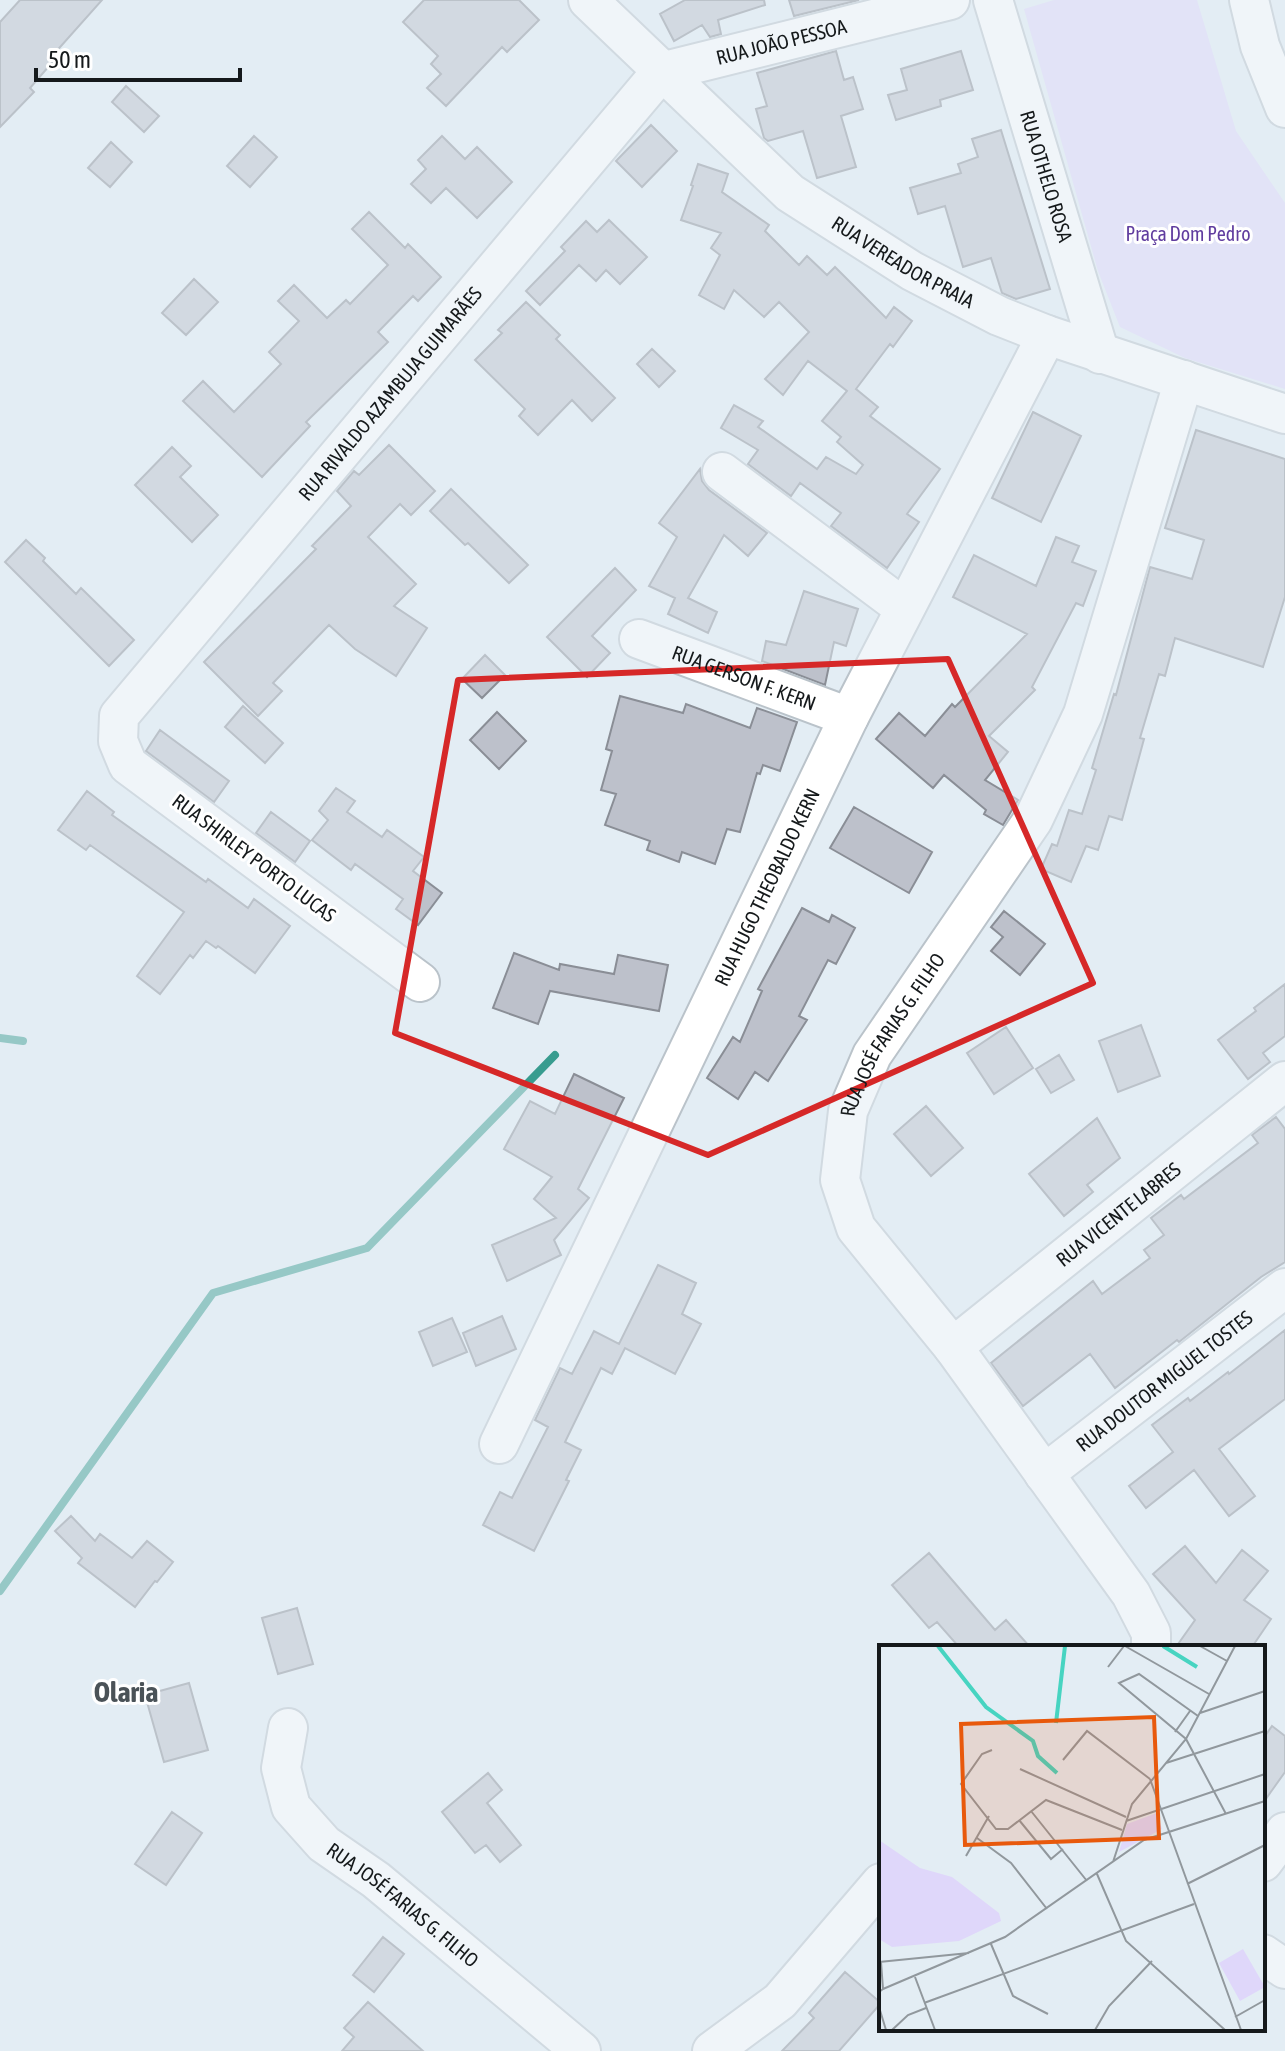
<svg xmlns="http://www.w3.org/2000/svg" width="1285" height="2051" viewBox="0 0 1285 2051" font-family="'Asap Condensed',sans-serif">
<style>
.green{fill:#dfd7fa}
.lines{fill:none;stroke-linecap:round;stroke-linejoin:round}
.stream{stroke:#389c8f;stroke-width:8}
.building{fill:#bdc1cb;stroke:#8a8e96;stroke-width:2}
.minor-casing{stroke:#bac3ca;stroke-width:42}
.minor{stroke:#fff;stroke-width:38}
.marked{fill:none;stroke:#d62828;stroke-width:6;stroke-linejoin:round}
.labels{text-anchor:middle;stroke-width:6;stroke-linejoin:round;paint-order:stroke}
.street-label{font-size:20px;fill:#15191b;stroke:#fff}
.park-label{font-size:20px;fill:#603d9f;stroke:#fff}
.district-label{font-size:28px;font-weight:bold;fill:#4a5257;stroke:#fff}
.inset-river{fill:none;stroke:#47d4c1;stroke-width:4}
.inset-road{fill:none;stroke:#91989d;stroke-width:2}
.view{fill:#e8590c;fill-opacity:0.15;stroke:#e8590c;stroke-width:4}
.inset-edge{fill:none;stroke:#15191b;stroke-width:4}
</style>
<rect width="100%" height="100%" fill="#e3edf4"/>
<path class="green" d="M1054 0H1197L1236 131 1285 203V389L1185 358 1120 327 1098 271 1024 9Z"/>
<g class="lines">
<path class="stream" d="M0 1038 23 1041
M0 1591 213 1293 367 1248 555 1055"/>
</g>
<path class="building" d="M20 0H102L53 55 56 58 30 88 34 92 0 127V22Z
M424 0H519L539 20 507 52 502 47 446 106 427 88 441 74 431 64 438 56 403 22Z
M685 0H764L765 5 718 20 721 34 710 37 702 25 674 41 660 14Z
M789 0H859L794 16Z
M836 51 844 80 853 77 863 109 841 116 856 167 817 178 803 131 768 141 764 138 756 109 767 106 757 73Z
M961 51 973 90 940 100 941 106 896 120 888 95 907 90 901 69Z
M126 86 159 116 144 132 112 102Z
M651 125 677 151 642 187 616 161Z
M1001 130 1050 289 1016 299 1002 293 991 258 963 267 945 206 918 214 910 188 961 173 958 164 978 157 972 139Z
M254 136 277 157 250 187 227 166Z
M442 136 465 159 477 147 512 182 477 218 446 188 431 203 411 184 426 169 418 160Z
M111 142 132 162 110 187 88 168Z
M698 164 728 174 722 192 769 225 765 231 799 265 807 256 827 275 835 267 886 318 894 307 912 321 893 347 890 344 856 389 878 407 870 416 940 469 907 514 919 522 887 568 831 526 841 513 800 483 791 496 748 464 758 450 721 428 734 405 763 421 758 427 817 469 826 457 856 474 863 465 837 442 841 437 822 421 847 391 808 361 783 395 765 379 809 332 779 302 764 317 734 290 724 309 699 295 720 255 711 248 721 233 681 220 693 186 691 185Z
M369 212 405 248 408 244 441 277 418 301 413 296 378 332 388 342 306 422 310 426 262 477 183 401 203 381 234 412 281 364 269 352 299 321 278 301 294 285 327 318 346 300 350 304 385 268 388 265 352 229Z
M609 220 647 257 620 284 606 270 596 281 579 265 540 305 526 291 565 251 561 247 586 221 597 232Z
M194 279 218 302 186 335 162 313Z
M526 302 560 335 556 339 615 398 592 421 572 400 538 435 519 416 525 409 475 360 502 333 498 330Z
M652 349 675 371 659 387 637 364Z
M1033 412 1081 436 1041 522 992 498Z
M1196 430 1285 459V597L1263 667 1175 638 1165 676 1159 674 1140 738 1144 739 1122 820 1109 816 1098 850 1086 846 1071 882 1041 869 1052 844 1057 846 1069 810 1082 814 1096 770 1092 768 1114 694 1116 695 1150 567 1192 579 1204 540 1165 528Z
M389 445 435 491 411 515 400 504 368 537 416 584 394 606 427 628 396 676 355 649 329 625 273 683 282 691 258 716 204 662 316 549 312 546 351 506 337 491 354 471 359 475Z
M172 447 191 466 180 477 218 515 192 542 135 485Z
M700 469 702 481 709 490 767 533 748 556 724 535 688 598 717 612 708 633 668 614 675 598 649 586 677 537 659 523Z
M451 489 528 565 509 583 468 543 465 545 430 511Z
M1056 537 1079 546 1072 562 1096 571 1083 606 1076 603 1032 687 1035 690 989 736 1008 752 985 780 1018 800 1003 825 984 814 986 810 944 775 933 788 876 739 899 713 925 736 952 704 955 707 1027 634 953 597 974 555 1036 586Z
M26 540 45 558 43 561 76 594 81 588 134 640 109 666 5 562Z
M615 568 636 590 592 636 610 653 587 677 547 637Z
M804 591 858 609 846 646 834 642 825 685 762 661 766 641 786 645Z
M485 655 505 675 482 698 462 679Z
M620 696 683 713 686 704 750 728 757 708 797 722 780 771 763 765 760 774 757 773 740 832 727 829 715 864 682 852 679 862 647 850 650 841 605 825 616 794 601 790 612 751 606 749Z
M243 706 283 743 265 763 225 727Z
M497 712 526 741 499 769 470 740Z
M160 730 229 781 214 802 146 751Z
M336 788 355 801 347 812 382 837 387 830 424 857 413 871 442 893 418 925 396 909 403 899 355 864 351 870 312 840 328 820 319 811Z
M87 791 114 812 112 815 206 882 208 879 248 908 254 899 290 926 255 973 218 946 216 948 206 941 193 958 190 955 160 994 137 976 184 912 90 845 86 850 58 830Z
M854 807 932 852 909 893 830 848Z
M271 812 310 841 295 862 256 833Z
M802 908 829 922 832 915 855 928 836 964 828 960 799 1016 807 1020 768 1081 755 1072 738 1099 707 1078 733 1037 740 1042 762 991 758 989Z
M1004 911 1045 944 1020 975 991 951 1003 937 991 927Z
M514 953 559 970 560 964 614 974 618 955 668 965 659 1011 550 991 538 1024 493 1008Z
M1285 984V1036L1263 1053 1270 1062 1248 1079 1218 1040 1256 1011 1254 1008Z
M1141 1025 1160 1076 1118 1092 1099 1041Z
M1006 1027 1033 1068 994 1094 967 1053Z
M1059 1055 1074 1080 1051 1093 1036 1069Z
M574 1074 624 1098 578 1189 589 1198 554 1240 561 1255 507 1281 492 1245 556 1218 534 1199 552 1177 504 1149 530 1101 555 1114Z
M926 1106 963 1148 931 1176 894 1134Z
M1276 1117 1285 1129V1262L1261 1277 1179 1342 1177 1340 1115 1388 1090 1354 1023 1406 991 1363 1093 1281 1102 1294 1150 1258 1144 1250 1164 1235 1151 1218 1181 1195 1184 1199 1258 1143 1252 1135Z
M1097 1118 1120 1158 1087 1185 1093 1192 1064 1216 1029 1174Z
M658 1265 696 1283 682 1314 701 1324 675 1374 625 1348 612 1374 601 1368 565 1442 581 1450 566 1480 569 1481 534 1551 483 1525 500 1492 512 1498 548 1427 535 1420 560 1368 572 1374 594 1331 619 1344Z
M502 1316 516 1349 476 1366 463 1333Z
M452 1318 467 1352 433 1366 419 1332Z
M1285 1330V1399L1219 1449 1255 1496 1229 1516 1194 1470 1146 1508 1129 1486 1173 1452 1152 1425 1188 1398 1190 1401 1228 1372 1229 1374Z
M71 1516 95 1541 100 1534 132 1558 147 1541 173 1562 157 1582 155 1581 135 1607 78 1563 82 1558 55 1531Z
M1185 1546 1216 1583 1242 1550 1268 1571 1244 1600 1271 1619 1252 1647H1176L1195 1620 1153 1574Z
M929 1553 995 1630 1006 1620 1030 1647H959L937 1622 929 1628 892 1585Z
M297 1608 313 1664 278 1674 262 1618Z
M189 1683 208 1750 164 1762 145 1695Z
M1272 1726 1285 1736V1772L1263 1803V1739Z
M488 1773 502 1790 487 1803 521 1845 500 1862 486 1845 475 1853 442 1812Z
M172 1812 202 1833 166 1885 135 1864Z
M383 1937 404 1954 374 1992 353 1975Z
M845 1972 881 2003 839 2051H782L814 2018 809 2013Z
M368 2002 423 2051H342L354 2037 344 2028Z"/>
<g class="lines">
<defs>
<g id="minor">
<path id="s1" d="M588 0 790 193 912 271 999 316 1047 335 1285 414"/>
<path id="s2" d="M993 0 1100 354"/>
<path d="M1249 0 1260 46 1285 108"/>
<path id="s3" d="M661 72 950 0"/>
<path d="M722 472 904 608"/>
<path id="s4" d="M639 639 849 717"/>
<path id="s5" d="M420 982 128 765 118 741 119 716 661 72"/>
<path id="s6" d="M953 1347 1285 1081"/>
<path id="s7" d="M499 1444 849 717 1047 335"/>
<path id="s8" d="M1044 1474 1285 1288"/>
<path id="s9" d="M1151 1647V1633L1131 1594 953 1347 856 1228 840 1180 848 1111 872 1055 1033 820 1083 714 1184 380"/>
<path id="s10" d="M288 1728 281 1768 291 1807 324 1844 376 1880 581 2051"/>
<path d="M1263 1862 1285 1832"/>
<path d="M1263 1954 1285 1969"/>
<path d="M712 2051 780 2001 881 1883"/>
</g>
</defs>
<use href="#minor" class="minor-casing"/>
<use href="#minor" class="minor"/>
</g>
<path d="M0 0H1285V2051H0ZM948 659 1093 983 708 1155 395 1033 458 680Z" fill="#e3edf4" fill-opacity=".55" fill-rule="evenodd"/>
<path class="marked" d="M948 659 1093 983 708 1155 395 1033 458 680Z"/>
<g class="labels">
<g class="street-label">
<text dy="7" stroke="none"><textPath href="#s3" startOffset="124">RUA JOÃO PESSOA</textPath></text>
<text dy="7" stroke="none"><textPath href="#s2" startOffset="184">RUA OTHELO ROSA</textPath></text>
<text dy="7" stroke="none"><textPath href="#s1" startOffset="412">RUA VEREADOR PRAIA</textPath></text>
<text dy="7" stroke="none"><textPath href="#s5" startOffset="836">RUA RIVALDO AZAMBUJA GUIMARÃES</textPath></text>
<text dy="7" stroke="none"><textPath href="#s4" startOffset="112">RUA GERSON F. KERN</textPath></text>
<text transform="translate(254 858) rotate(37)" y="7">RUA SHIRLEY PORTO LUCAS</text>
<text dy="7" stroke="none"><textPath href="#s7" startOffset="618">RUA HUGO THEOBALDO KERN</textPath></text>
<text dy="7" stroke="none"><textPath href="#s9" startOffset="724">RUA JOSÉ FARIAS G. FILHO</textPath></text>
<text dy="7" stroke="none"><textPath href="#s6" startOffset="212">RUA VICENTE LABRES</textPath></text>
<text dy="7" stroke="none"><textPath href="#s8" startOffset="152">RUA DOUTOR MIGUEL TOSTES</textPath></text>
<text dy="7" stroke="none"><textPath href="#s10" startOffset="230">RUA JOSÉ FARIAS G. FILHO</textPath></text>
</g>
<g class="park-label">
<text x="1188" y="241">Praça Dom Pedro</text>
</g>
<g class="district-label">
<text x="126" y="1702">Olaria</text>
</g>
</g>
<g transform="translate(879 1645)">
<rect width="386" height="386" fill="#e3edf4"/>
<path d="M278 168 283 184 240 207 248 179ZM0 195 41 223 73 232 120 268 122 276 80 296 13 302 0 294ZM364 304 386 342 361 356 340 318Z" fill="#dfd7fa"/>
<path class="inset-river" d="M59 1 107 62 154 96 159 111 178 128M284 1 318 22M177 78 186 1"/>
<path class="inset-road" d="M246 1 330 49M321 1 348 16M229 22 245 1M321 68 386 46M319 71 260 29 240 38 307 94 347 169M296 87 311 66M113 105 103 109 82 139 117 184H129L167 155 243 185M184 115 208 86 271 134M287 118 386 86M141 124 247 172M271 134 362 385M152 166 208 236M140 175 172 214 184 204M247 176 386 129M98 193 132 218 168 264M87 211 110 171M234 217 253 159 307 94 356 1M218 229 247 296 346 385M308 239 386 200M112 299 134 351 169 369M0 317 90 308M36 332 56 385M4 344 126 292 265 195 386 156M0 347 4 344 2 317M45 358 315 259M0 362 7 385M356 372 386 355M13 385 29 370 47 363M216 385 230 361 273 316"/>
<path class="view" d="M275 72 280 193 86 200 82 79Z"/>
<rect width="386" height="386" class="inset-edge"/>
</g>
<path d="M36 68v12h204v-12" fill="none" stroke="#15191b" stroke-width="4"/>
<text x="48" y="68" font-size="24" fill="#15191b" stroke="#ffffff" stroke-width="6" paint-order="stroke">50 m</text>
</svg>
